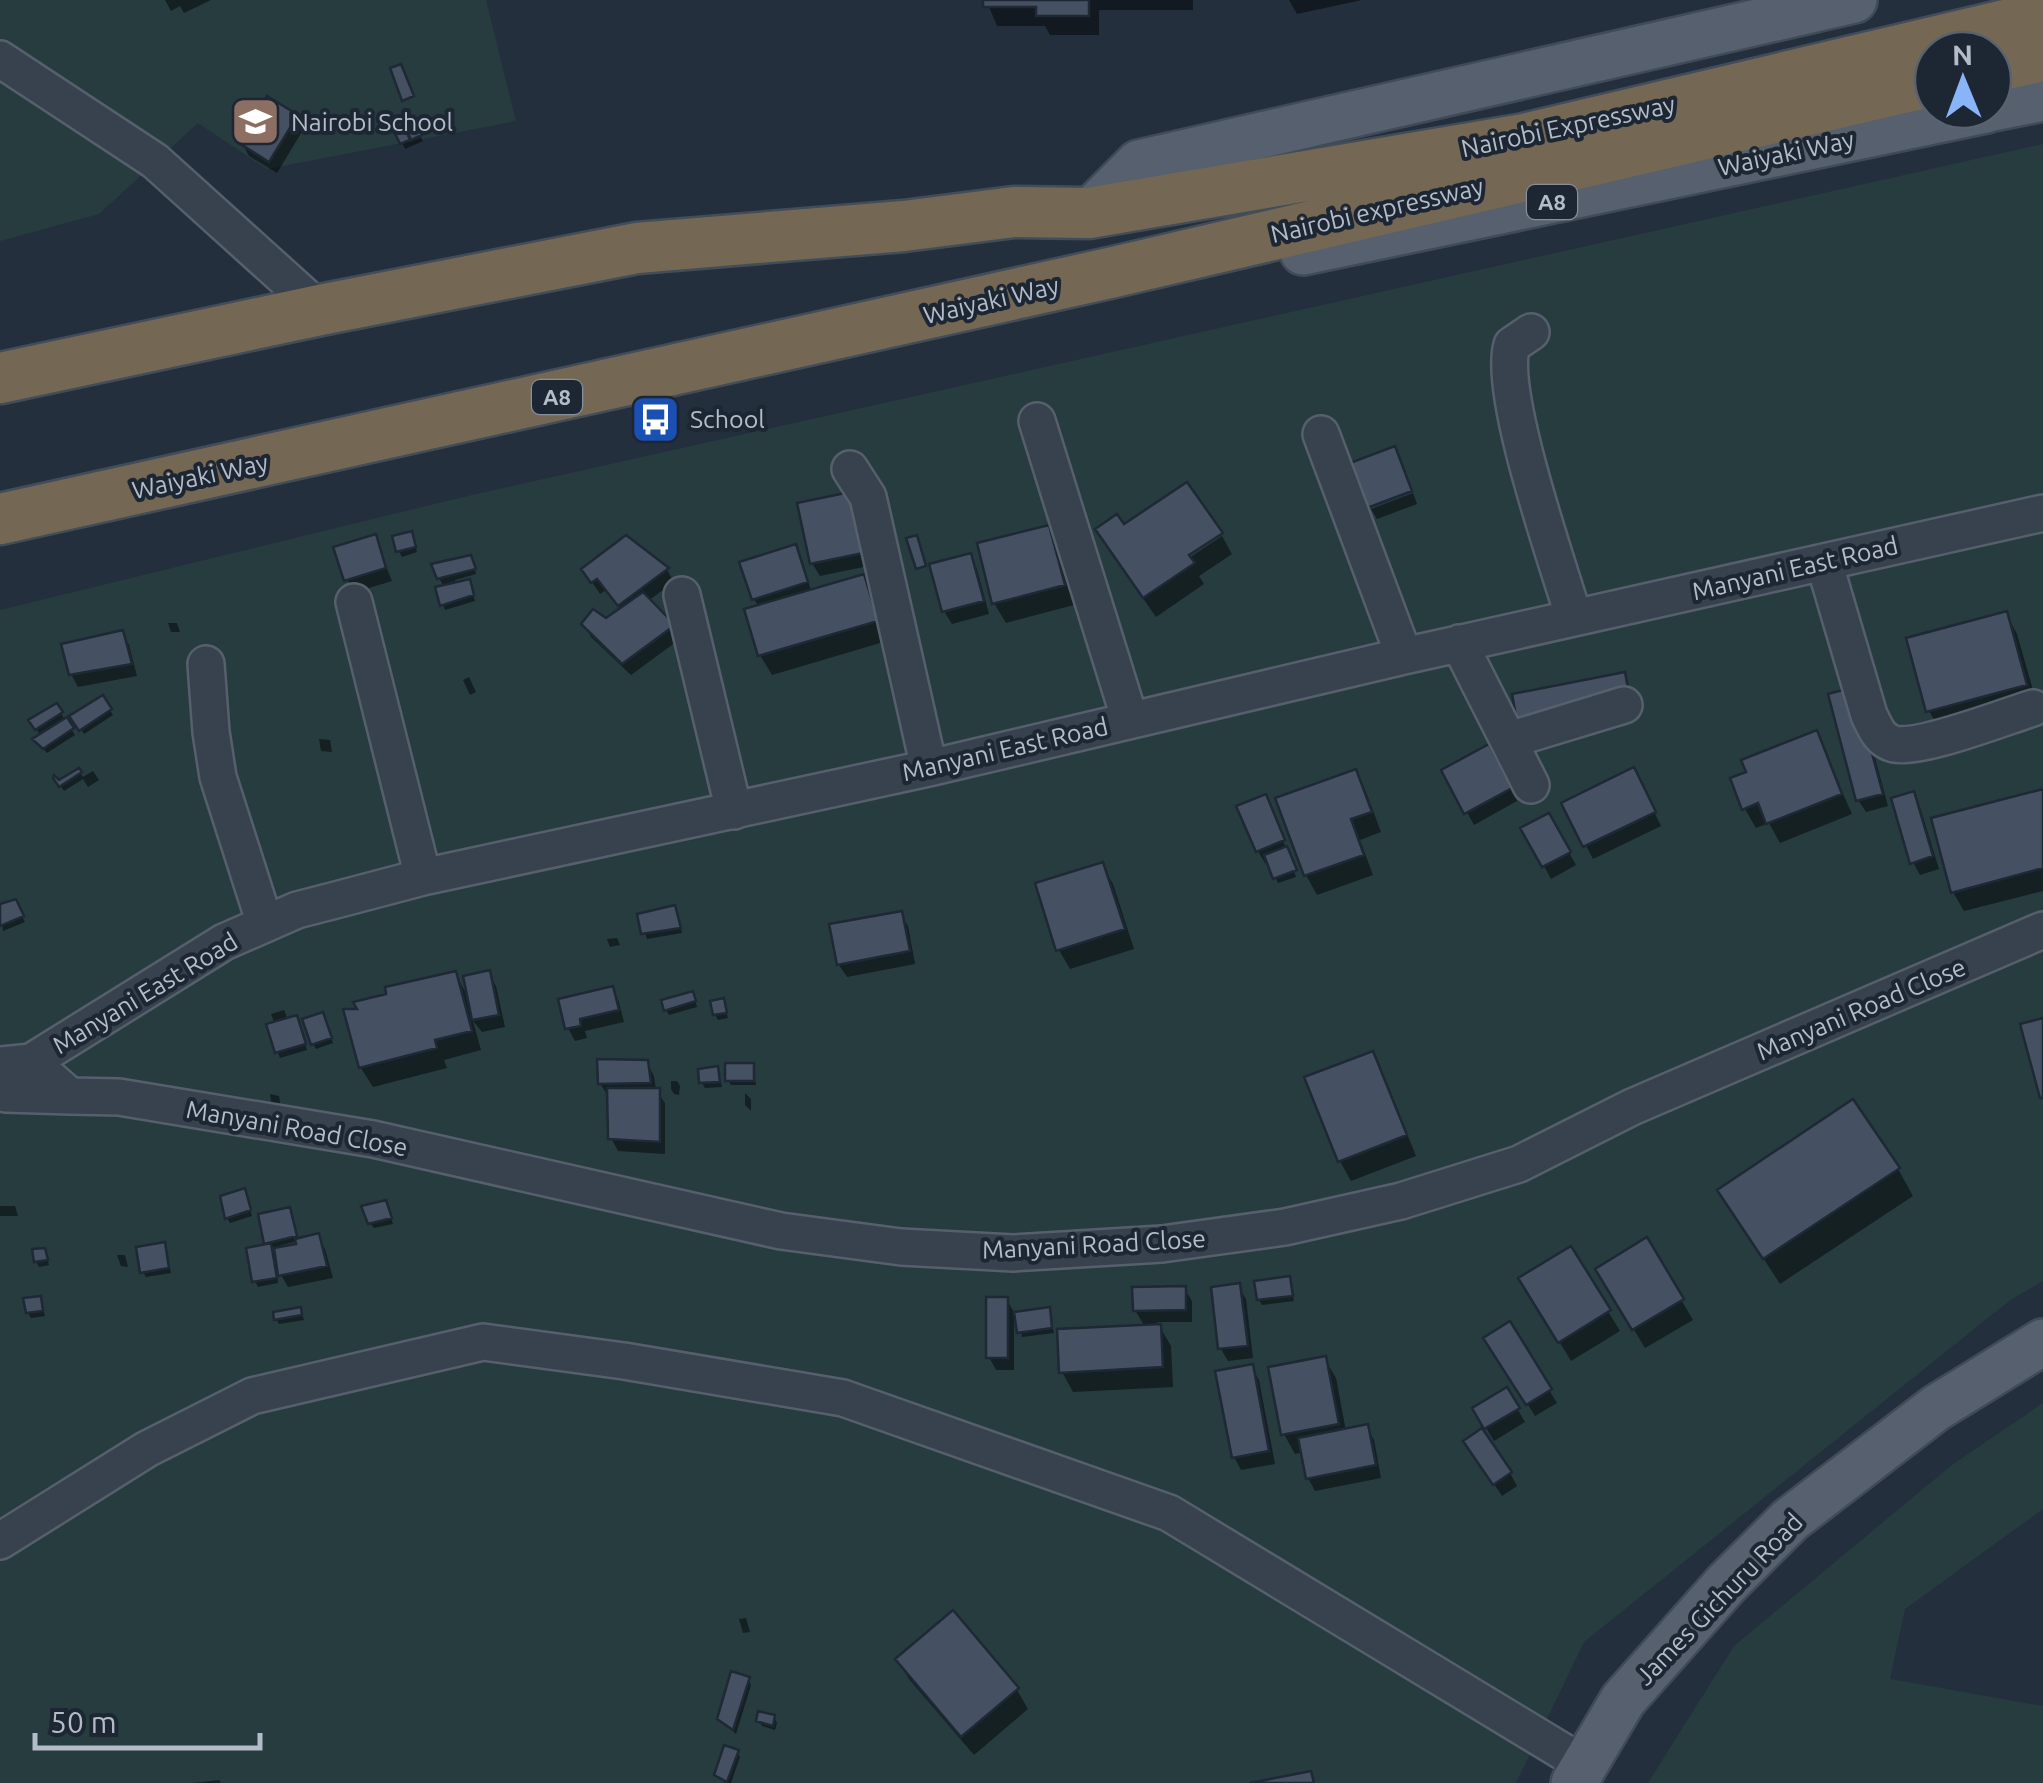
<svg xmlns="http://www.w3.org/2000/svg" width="2043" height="1783" viewBox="0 0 2043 1783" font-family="Ubuntu,sans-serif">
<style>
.green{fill:#263c3f}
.shadow{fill:#0007;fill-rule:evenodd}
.building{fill:#455162;stroke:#1f2835;stroke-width:2.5}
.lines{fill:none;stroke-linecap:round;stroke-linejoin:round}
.minor-casing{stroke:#565f6c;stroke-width:40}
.major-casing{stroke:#414a57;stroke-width:50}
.highway-casing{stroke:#434c59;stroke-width:55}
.minor{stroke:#38414e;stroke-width:35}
.major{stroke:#56606e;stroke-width:45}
.highway{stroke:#746855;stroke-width:50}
.labels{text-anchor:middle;stroke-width:8;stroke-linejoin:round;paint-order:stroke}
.shield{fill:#1d2633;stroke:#878f9c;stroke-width:2.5}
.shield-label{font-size:22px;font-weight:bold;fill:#b4bcc9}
.poi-label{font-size:25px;fill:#b4bcc9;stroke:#1d2633;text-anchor:start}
.street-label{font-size:25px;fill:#b4bcc9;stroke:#1d2633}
</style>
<rect width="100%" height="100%" fill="#242f3e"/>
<path class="green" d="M0 0H486L516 121 267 169 198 123 99 214 0 241Z
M2043 144V1281L2009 1301 1584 1642 1516 1783H0V610L459 498Z
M2043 1403V1509L1905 1609 1890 1679 2043 1706V1783H1648L1734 1646 1952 1465Z"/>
<path class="shadow" d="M165 0H211L184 13 180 6 171 11Z
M986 0H1193V10H1099V35H1050L1045 26H997Z
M1289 0H1362L1297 14Z
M260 112 296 117 303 130 277 173 249 156 242 143 247 134 244 127Z
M414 125 423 141 405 149 397 132Z
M1413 493 1417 504 1377 519 1371 509Z
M854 494 873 565 820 576 812 563Z
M1048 528 1060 547 1074 605 1006 623 994 603Z
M1123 528 1180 564 1222 536 1232 554 1199 576 1204 584 1156 617 1109 549Z
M374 537 392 581 353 593 336 549Z
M414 539 417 552 402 557 399 551Z
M794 547 812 592 863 577 874 596 887 641 772 675 760 655 759 607 754 599Z
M970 556 977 569 989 614 952 624 944 611Z
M473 563 476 574 455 580 456 585 469 582 475 601 445 610 438 589 444 587 439 578Z
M584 570H667L674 582 648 601 680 639 631 675 591 637 584 624 606 621 622 610 606 590 600 594Z
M2006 614 2017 634 2037 704 1940 730 1929 711Z
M168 623H177L180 632H171Z
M122 632 129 645 137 676 78 687 71 674Z
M469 677 476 692 470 695 463 680Z
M102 698 113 715 84 734 73 717Z
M1860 702 1888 806 1866 812 1858 800Z
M56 706 75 735 47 753 36 740 41 737 32 721Z
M1816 733 1852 814 1780 843 1769 823 1756 828 1745 809Z
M319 739 330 740 332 752 321 751Z
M1488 748 1517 801 1474 825 1444 771Z
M79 771 83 777 93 771 99 780 88 787 83 779 64 791 57 781Z
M1355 772 1366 792 1381 832 1360 840 1373 875 1317 895 1306 875Z
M1640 783 1661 826 1593 859 1565 804Z
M2043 791V891L1964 911 1953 892Z
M1913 794 1920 807 1939 869 1920 875 1913 862Z
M1272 809 1296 877 1278 883 1269 862 1265 863 1258 851Z
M1548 816 1576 865 1551 879 1524 829Z
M1102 865 1113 884 1134 949 1070 969 1059 950Z
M15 902 25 922 3 931 0 906Z
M677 913 682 933 647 939 640 916Z
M900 913 908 926 915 964 847 977 839 965 832 926Z
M617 938 620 945 610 947 607 939Z
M455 973 469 999 488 973 496 986 505 1027 482 1032 473 1021 481 1050 444 1060 447 1068 373 1087 361 1068 347 1011H361Z
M612 989 619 1002 624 1022 585 1031 587 1038 575 1041 568 1028Z
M695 1000 697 1007 669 1015 666 1010Z
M723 1001 728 1018 718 1020 715 1015Z
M284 1010 288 1020 299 1024 307 1050 280 1058 269 1025 275 1024 271 1014Z
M325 1020 333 1043 316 1049 313 1044Z
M1372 1054 1383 1074 1416 1156 1351 1181 1340 1161 1308 1079Z
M647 1063 654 1076 656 1090 665 1103V1154L618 1151 611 1138 608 1096 600 1083Z
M753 1066 756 1085H731L728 1080Z
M717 1068 722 1087 705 1088 702 1083Z
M671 1081H677L680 1086 679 1095 674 1094 671 1089Z
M745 1093 751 1099V1111L745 1105Z
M270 1094 279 1096 281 1109 272 1107Z
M1898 1169 1913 1196 1780 1284 1720 1191Z
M246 1196 252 1216 230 1223 227 1218Z
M0 1206H15L18 1216H0Z
M388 1208 393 1224 374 1228 370 1223Z
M291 1215 298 1241 317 1236 325 1249 333 1278 288 1287 276 1266 278 1283 258 1287 255 1281 267 1247 261 1216ZM298 1241 300 1246 283 1249 282 1245Z
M1646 1240 1693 1320 1645 1348 1598 1270Z
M164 1245 171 1273 146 1277 143 1272Z
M1570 1249 1620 1331 1571 1361 1522 1279Z
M117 1255H125L128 1267 121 1266Z
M47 1256 49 1265 39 1267 36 1261Z
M1289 1279 1294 1301 1262 1305 1259 1300Z
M1238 1286 1246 1299 1253 1358 1228 1361 1221 1349Z
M1184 1288 1192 1301V1322H1157L1171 1346 1173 1387 1073 1392 1062 1372 1145 1327 1135 1310Z
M40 1298 45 1316 31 1318 28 1313Z
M1007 1300 1015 1314 1048 1310 1054 1333 1022 1337 1018 1318 1014 1319V1370H996L989 1357Z
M300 1310 304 1320 279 1324 276 1319Z
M1509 1325 1557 1403 1535 1416 1487 1339Z
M1324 1358 1336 1378 1346 1431 1366 1427 1374 1440 1381 1478 1315 1491 1308 1478 1303 1452 1295 1454 1284 1434Z
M1251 1367 1259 1380 1275 1464 1241 1470 1234 1457Z
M1506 1390 1525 1422 1494 1441 1475 1409Z
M1474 1454 1510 1473 1517 1486 1502 1496Z
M746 1618 750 1632 743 1633 739 1619Z
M898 1660 1017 1690 1028 1709 974 1755 909 1679Z
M748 1679 751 1685 736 1734 719 1719Z
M774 1717 777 1723 775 1730 762 1726 759 1720Z
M737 1752 740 1757 731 1783H725L717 1774Z
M219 1780 221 1783H192Z"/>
<path class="building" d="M983 0H1089V16H1036V7H983Z
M401 64 414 96 402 101 390 68Z
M267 96 298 115 269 162 239 143 246 131 241 127 254 106 259 109Z
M416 122 422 135 411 140 405 126Z
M404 126 410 140 400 144 394 131Z
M1395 446 1412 491 1367 508 1350 463Z
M1187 482 1223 533 1189 555 1195 563 1143 598 1095 529 1117 514 1124 524Z
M855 491 868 552 810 564 797 503Z
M1049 525 1065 585 992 604 977 543Z
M412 531 416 547 396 552 392 536Z
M376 534 386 568 344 581 333 547Z
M626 535 669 568 618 606 597 579 591 583 581 569Z
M917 535 926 566 916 569 906 538Z
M796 544 808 582 752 600 739 562Z
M971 553 984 601 942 612 929 564Z
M471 555 476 569 437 579 431 564Z
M864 574 878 621 758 656 744 609Z
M470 579 474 595 440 606 435 587Z
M643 592 675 625 622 664 581 624 593 609 606 618Z
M2007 611 2027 685 1926 712 1906 638Z
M123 630 132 664 69 675 61 644Z
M1625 672 1630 699 1517 722 1512 694Z
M1854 687 1883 794 1856 801 1828 694Z
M103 695 112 709 79 731 69 716Z
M57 703 63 712 35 730 28 720Z
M67 717 74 728 43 749 32 739Z
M1817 730 1842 794 1766 824 1758 803 1742 810 1730 778 1746 772 1741 760Z
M1489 744 1512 788 1464 814 1441 770Z
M1634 767 1656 812 1583 847 1561 803Z
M79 768 82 772 59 787 53 778 54 775 59 780Z
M1356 769 1372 812 1351 819 1364 855 1304 876 1275 798Z
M2043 789V868L1951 893 1931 818Z
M1914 791 1933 856 1910 864 1891 798Z
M1266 794 1285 840 1256 852 1236 806Z
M1549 813 1571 852 1542 867 1520 828Z
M1287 846 1297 870 1273 879 1264 855Z
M1103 862 1125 929 1056 951 1035 883Z
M16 899 24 916 0 926V904Z
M675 905 681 928 641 934 637 914Z
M902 911 910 951 837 965 829 924Z
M490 970 499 1015 472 1020 463 976Z
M456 971 472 1031 435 1040 437 1048 359 1068 343 1009H357L353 1002 386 994 385 987Z
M613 986 619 1010 580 1019 581 1026 565 1029 558 999Z
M693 991 696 1001 664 1011 661 1000Z
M724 998 727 1013 713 1015 710 1001Z
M323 1012 332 1038 311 1045 302 1019Z
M297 1015 306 1044 275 1053 266 1024Z
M2043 1018V1098H2040L2020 1024Z
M1373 1051 1407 1135 1338 1162 1304 1077Z
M597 1059 648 1060 651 1083 598 1084Z
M725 1063H754V1081H725Z
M718 1066 720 1082 699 1083 698 1069Z
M607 1088H660V1142L608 1139Z
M1853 1099 1900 1168 1763 1259 1717 1190Z
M245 1188 251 1210 225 1219 220 1196Z
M386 1200 392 1218 368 1224 361 1206Z
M290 1207 297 1236 264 1244 258 1214Z
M319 1233 327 1266 278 1276 274 1248 296 1244 295 1239Z
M1647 1237 1684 1299 1632 1330 1595 1269Z
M165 1242 169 1268 140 1273 136 1247Z
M271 1243 277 1278 252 1282 246 1248Z
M1571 1246 1611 1310 1558 1343 1518 1278Z
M45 1248 48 1260 34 1262 32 1249Z
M1290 1276 1293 1296 1257 1300 1254 1281Z
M1240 1283 1248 1346 1218 1349 1211 1287Z
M1186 1286V1310L1133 1311 1132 1287Z
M41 1296 43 1311 26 1313 23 1298Z
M986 1297H1008V1358H986Z
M301 1307 302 1315 274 1320 273 1312Z
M1050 1307 1052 1328 1017 1333 1014 1312Z
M1510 1321 1552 1389 1526 1405 1483 1338Z
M1161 1324 1163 1367 1059 1373 1057 1329Z
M1326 1356 1339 1424 1281 1435 1268 1367Z
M1253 1364 1269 1451 1232 1458 1215 1371Z
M1507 1387 1520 1408 1484 1429 1472 1408Z
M1368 1424 1376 1465 1306 1479 1298 1438Z
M1482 1428 1512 1472 1493 1485 1463 1441Z
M953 1610 1019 1688 961 1737 895 1659Z
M731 1671 750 1677 733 1730 717 1719Z
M758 1711 775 1715 773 1726 756 1721Z
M724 1745 739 1750 727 1782 714 1775Z
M1311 1771 1314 1783H1250Z"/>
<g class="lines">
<defs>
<path id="minor" d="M0 59 155 161 320 310
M1531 332 1512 345C1497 392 1558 564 1574 618
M1037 421 1130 720
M1321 434 1404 656
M850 469 868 497 929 768
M1824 562 1869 715C1875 727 1879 740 1894 744 1920 750 2004 717 2033 708
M682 595 734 811
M354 602 423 877
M1459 643 1531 785
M206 664 211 732 218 777 265 924
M1509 740 1624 705
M31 1062 70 1096 119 1097 373 1139 781 1231 901 1247 1013 1253 1162 1244 1285 1227 1401 1201 1519 1164 1632 1107 2043 930
M0 1065 31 1062 224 942 297 910 332 901 423 877 929 768 1404 656 2043 513
M0 1090 6 1094 70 1096
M0 1541 147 1449 252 1396 483 1342 624 1361 843 1398 1169 1513 1585 1765"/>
<path id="major" d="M1993 108 2043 98
M1089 213 1139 163 1854 0
M1303 252 1986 110
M1574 1783 1623 1700 1726 1584 1790 1520 1936 1408 2043 1342"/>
<path id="highway" d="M1993 67 2043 56
M0 378 320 310 637 248 904 226 1014 212 1089 213 1524 139 2043 16
M0 519 1114 272 1933 81"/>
</defs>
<use href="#minor" class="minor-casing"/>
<use href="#major" class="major-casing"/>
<use href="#highway" class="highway-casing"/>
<use href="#minor" class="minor"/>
<use href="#major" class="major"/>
<use href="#highway" class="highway"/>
</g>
<defs>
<symbol id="school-square" viewBox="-11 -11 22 22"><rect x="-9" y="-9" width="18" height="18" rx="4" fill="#8d6e63" stroke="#1d2633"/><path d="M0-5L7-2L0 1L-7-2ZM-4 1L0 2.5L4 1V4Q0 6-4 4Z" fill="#fff"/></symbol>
<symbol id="bus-square" viewBox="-11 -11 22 22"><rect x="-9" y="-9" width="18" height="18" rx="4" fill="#1a4fb4" stroke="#1d2633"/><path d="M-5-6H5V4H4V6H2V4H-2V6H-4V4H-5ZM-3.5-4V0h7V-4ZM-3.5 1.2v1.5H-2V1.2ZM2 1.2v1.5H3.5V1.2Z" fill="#fff"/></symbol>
</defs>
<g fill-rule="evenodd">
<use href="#school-square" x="228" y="94" width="55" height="55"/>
<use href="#bus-square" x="628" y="392" width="55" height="55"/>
</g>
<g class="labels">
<g class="shield">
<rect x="1527" y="185" width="50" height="34" rx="8"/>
<rect x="532" y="380" width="50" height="34" rx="8"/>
</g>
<g class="shield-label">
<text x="1552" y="210">A8</text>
<text x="557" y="405">A8</text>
</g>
<g class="poi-label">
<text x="291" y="131">Nairobi School</text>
<text x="690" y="428">School</text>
</g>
<g class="street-label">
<text transform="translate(1568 126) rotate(-12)" y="9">Nairobi Expressway</text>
<text transform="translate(1786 153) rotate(-12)" y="9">Waiyaki Way</text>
<text transform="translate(1377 210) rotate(-13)" y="9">Nairobi expressway</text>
<text transform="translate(991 300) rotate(-13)" y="9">Waiyaki Way</text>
<text transform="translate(200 476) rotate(-12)" y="9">Waiyaki Way</text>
<text transform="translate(1795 568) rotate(-13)" y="9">Manyani East Road</text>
<text transform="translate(1005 749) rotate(-13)" y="9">Manyani East Road</text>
<text transform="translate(145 993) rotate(-31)" y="9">Manyani East Road</text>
<text transform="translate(1861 1009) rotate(-23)" y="9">Manyani Road Close</text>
<text transform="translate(297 1128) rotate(10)" y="9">Manyani Road Close</text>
<text transform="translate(1094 1244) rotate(-3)" y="9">Manyani Road Close</text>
<text transform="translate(1719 1599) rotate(-46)" y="9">James Gichuru Road</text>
</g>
</g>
<g transform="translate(1963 80) rotate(359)"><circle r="48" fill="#1d2633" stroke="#59626f" stroke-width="2.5"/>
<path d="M0-8L18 38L0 25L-18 38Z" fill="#8ab4f8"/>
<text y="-15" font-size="28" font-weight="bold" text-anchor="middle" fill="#b4bcc9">N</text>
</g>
<path d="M35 1733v15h225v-15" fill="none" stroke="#b4bcc9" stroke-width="5"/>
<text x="50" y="1733" font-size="30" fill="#b4bcc9" stroke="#1d2633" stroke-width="8" paint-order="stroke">50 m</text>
</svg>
